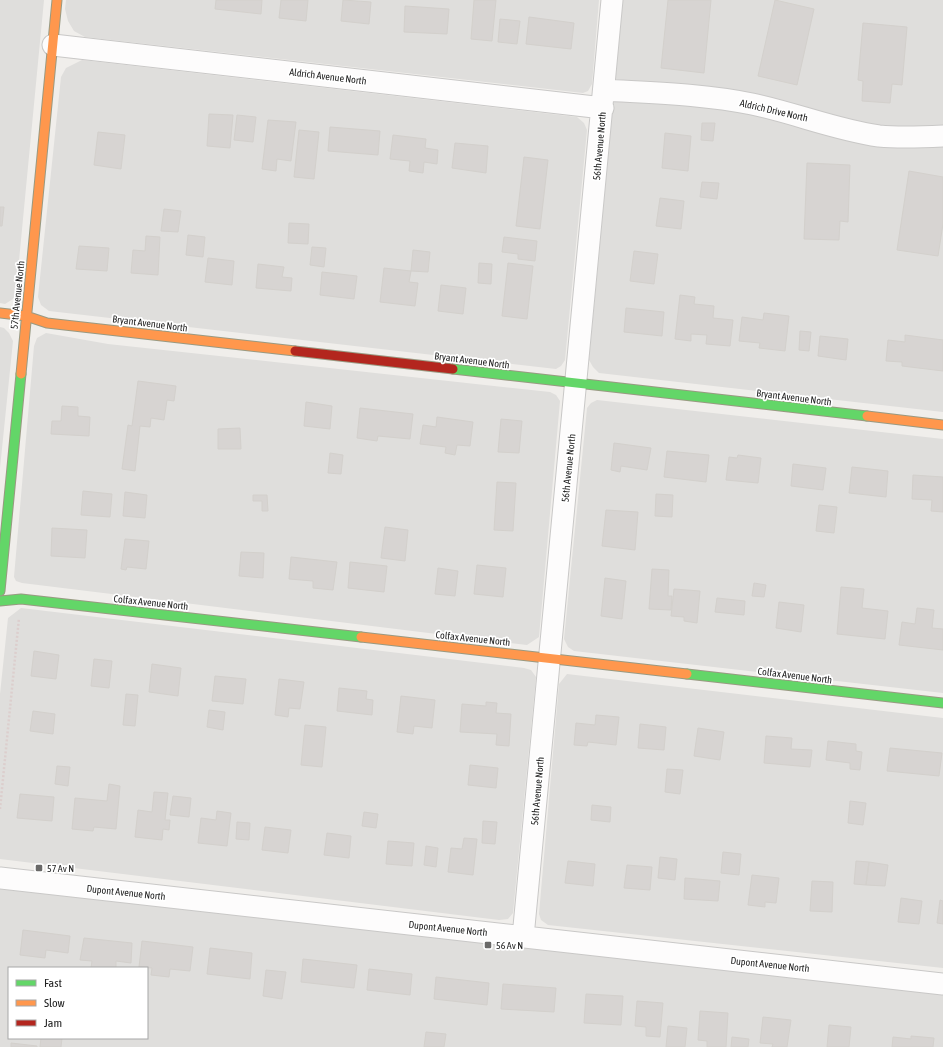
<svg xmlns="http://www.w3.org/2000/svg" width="943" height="1047" viewBox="0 0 943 1047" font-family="'Asap Condensed',sans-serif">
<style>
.residential{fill:#dfdedc;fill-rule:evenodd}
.building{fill:#d7d4d2;stroke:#d3d0cc}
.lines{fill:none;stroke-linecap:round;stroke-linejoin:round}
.street-casing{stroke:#c9c8c7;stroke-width:23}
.fast-casing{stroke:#999a82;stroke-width:11}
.slow-casing{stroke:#999a82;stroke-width:11}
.jam-casing{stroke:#999a82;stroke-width:11}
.path{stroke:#dccecd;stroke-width:2.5;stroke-dasharray:2 2;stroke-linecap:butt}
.street{stroke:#fdfcfc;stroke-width:21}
.fast{stroke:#63d668;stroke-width:9}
.slow{stroke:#ff974d;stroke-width:9}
.jam{stroke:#b3261e;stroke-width:9}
.poi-dot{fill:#6a6968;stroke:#fff;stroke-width:1.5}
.labels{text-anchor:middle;stroke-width:3.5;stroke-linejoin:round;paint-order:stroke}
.street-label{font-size:10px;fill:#222;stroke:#fff}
.poi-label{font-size:10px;fill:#222;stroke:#fff;text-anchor:start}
</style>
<rect width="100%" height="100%" fill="#f0eeeb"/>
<path class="residential" d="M0 0H44L16 292 13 299 5 304 0 303Z
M66 0H599L592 84 588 91 583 93 85 37 74 31 68 21 65 9Z
M623 0H943V412L599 373 593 367 589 360Z
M82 60 577 117 584 123 587 130 565 360 561 366 556 369 49 311 41 305 38 297 61 77 66 68Z
M0 327 4 328 9 333 13 341 0 468Z
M46 333 108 344 550 392 556 395 560 401 539 637 527 645 22 583 16 581 14 577 34 346 37 338Z
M597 400 943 439V693L574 651 568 647 564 639 587 408 591 403Z
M21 608 524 668 531 670 536 677 513 913 508 919 499 920 0 859V694L8 618Z
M567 674 943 718V968L548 925 541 920 539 914 559 684Z
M0 889 943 994V1047H0ZM9 968H147V1038H9Z"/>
<path class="building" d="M216 0H262L261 14 215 9Z
M281 0H308L306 21 279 18Z
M343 0 371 2 369 24 341 21Z
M474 0H496L492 41 471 39Z
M668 0H711L704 73 661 68Z
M775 0 814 9 797 85 758 76Z
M405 6 449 9 447 34 404 32Z
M529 17 574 23 571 49 526 44Z
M500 19 520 21 517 44 498 42Z
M863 23 907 27 902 85 892 84 890 103 862 101 863 81 858 80Z
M209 114 233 115 230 148 207 146Z
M237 115 256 117 253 142 234 140Z
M268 120 296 122 291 161 277 159 276 171 262 169Z
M702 123H715L713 141 701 140Z
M330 127 380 131 378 155 328 151Z
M299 130 319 132 314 179 294 177Z
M98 132 125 135 121 169 94 165Z
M665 133 691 136 688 171 662 168Z
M393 135 426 139 425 148 438 150 437 164 424 162 423 173 409 171 410 161 390 159Z
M455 143 488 146 486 173 452 168Z
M524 157 548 160 540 229 516 226Z
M807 163 850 165 848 222 840 221 839 240 804 239Z
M909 171 943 177V224L938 256 897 250Z
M702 182 719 183 717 199 700 197Z
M660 198 684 201 681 229 656 226Z
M0 207H4L2 226H0Z
M164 209 181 211 178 232 161 231Z
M289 223 309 224 308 244 288 243Z
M188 235 205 237 203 257 186 255Z
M146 236 160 237 158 275 131 273 133 250 145 251Z
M504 237 537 241 535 261 518 259V254L502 252Z
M79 246 109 248 107 271 76 269Z
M312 247 326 248 324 267 310 265Z
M413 250 430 252 428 272 411 271Z
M634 251 658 254 654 284 630 281Z
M208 258 234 261 232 285 205 282Z
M479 263 492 264 491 284 478 283Z
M508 263 533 266 527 319 502 316Z
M258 264 284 267 282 277 292 278 291 291 256 288Z
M384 268 411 271 409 282 418 283 415 306 380 302Z
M322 272 357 276 354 299 320 295Z
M441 285 466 288 463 314 438 311Z
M680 295 695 297 694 304 714 306 713 318 733 320 730 346 706 344 707 335 691 334V341L675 339Z
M626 308 664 312 662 336 624 332Z
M764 313 789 316 785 351 759 348 760 343 739 341 742 317 763 320Z
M800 331 811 332 809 351 799 350Z
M905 335 943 340V371L902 366V362L886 361 888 340 905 342Z
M820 336 848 339 846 360 818 356Z
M138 381 176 386 174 401 167 400 164 420 151 418 150 427 140 426 135 471 122 469 128 425 132 426Z
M306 402 332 406 330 429 304 426Z
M62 406 78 407V416L90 417 89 436 51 434 52 421H61Z
M360 408 413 414 410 439 378 436 377 441 357 438Z
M437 417 473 422 470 446 457 445 455 455 445 453 446 447 420 444 423 425 436 427Z
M501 419 522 421 519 453 498 452Z
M240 428 241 449H218V429Z
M614 443 651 448 647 470 621 466 620 472 611 470Z
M667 451 709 455 706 482 664 477Z
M330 453 343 455 341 474 328 473Z
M738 455 761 458 758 483 726 480 729 457 737 458Z
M793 464 826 468 823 490 791 486Z
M852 467 888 471 886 497 849 493Z
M913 475 943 477V512L931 511 932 500 912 499Z
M497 482 516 483 513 531 494 530Z
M83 491 112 494 110 517 81 515Z
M125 492 147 495 145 518 123 516Z
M656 494 673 495 672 517 655 516Z
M253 495H267L268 511H262V501H253Z
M819 505 837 507 834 533 816 531Z
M606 510 638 512 635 550 602 546Z
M385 527 408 530 405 561 381 558Z
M52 528 87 530 85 558 51 556Z
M125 539 149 541 146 569 127 567 126 570 121 569Z
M241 552 264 553 263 578 239 576Z
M291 557 337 562 333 590 313 588V581L289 579Z
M350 562 387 566 384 592 348 588Z
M477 565 506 568 503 597 474 594Z
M438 568 458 571 455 596 435 594Z
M652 569 669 570 668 596H672L671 610 649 609Z
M605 578 626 581 622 619 601 616Z
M754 583 766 585 764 597 752 596Z
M841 587 864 589 862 608 888 611 885 639 837 634Z
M674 589 700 591 697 623 684 621V617L671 616Z
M717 598 745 601 744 615 715 612Z
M779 602 804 605 801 632 776 628Z
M917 608 934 610 932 628 943 629V650L899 645 902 622 915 624Z
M34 651 59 655 56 679 31 676Z
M94 659 112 661 109 688 91 686Z
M152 664 181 668 178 696 149 692Z
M215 676 246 679 243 704 212 701Z
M279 679 304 682 300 709 289 708 288 717 275 715Z
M339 688 367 691 366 699 373 700 372 715 337 711Z
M126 694 138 695 135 726 123 725Z
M401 696 435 700 432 728 414 726 413 734 397 732Z
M486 702 497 703 496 713 511 714 509 746 496 745 497 734 460 732 462 704 486 706Z
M209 710 225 712 223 730 207 727Z
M33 711 55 714 53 734 30 731Z
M596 715 619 717 616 745 588 742 587 746 574 745 576 723 595 725Z
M640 724 666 727 664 750 638 748Z
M305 725 326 727 322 767 301 765Z
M698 728 724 732 720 760 694 756Z
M766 736 792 738 791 749 812 750 810 767 764 763Z
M828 741 856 744V751L862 752 860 770 850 769V763L826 760Z
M890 748 942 753 939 776 887 771Z
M470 765 498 768 496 788 468 785Z
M57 766 70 767 68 786 55 784Z
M667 769 683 770 680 794 665 792Z
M109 784 120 786 116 829 94 827 93 831 72 829 75 798 107 801Z
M154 792 168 793 165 820H170L169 830 163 829 162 840 135 837 138 810 152 812Z
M20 794 54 797 52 821 17 818Z
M173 796 191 798 189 817 170 815Z
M850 801 866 803 863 825 848 823Z
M592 805 611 807 610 822 591 820Z
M217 811 231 813 227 846 198 843 201 818 216 820Z
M364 812 378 814 376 828 362 826Z
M483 821 497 822 495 844 482 843Z
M237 822 250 823 249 840 236 839Z
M265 827 291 830 288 853 262 850Z
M327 833 351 836 349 858 324 855Z
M464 838 477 839 473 875 448 872 451 848 462 849Z
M388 841 414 843 412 866 386 864Z
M426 846 438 848 436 867 424 865Z
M723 852 741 854 739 875 721 873Z
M660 857 677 859 675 880 658 878Z
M568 861 595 864 593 886 565 883Z
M856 861 869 862 866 885 854 884Z
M869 862 888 865 885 886 866 885Z
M627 865 652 867 650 890 624 888Z
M752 875 779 878 776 903 765 902V907L748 905Z
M685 878 720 881 718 901 684 899Z
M812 881 833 882 832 912 810 911Z
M901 898 922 901 919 924 898 922Z
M940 900 943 901V924L937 923Z
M23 930 70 936 68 953 46 950 45 958 20 955Z
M84 938 132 943 131 963 116 961V968H91L92 961 80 960Z
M142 941 193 947 190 971 170 969 169 977 151 975 152 968 139 967Z
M210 948 252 953 250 979 207 974Z
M303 959 357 965 354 988 301 982Z
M369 969 412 974 410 995 367 990Z
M266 970 286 972 282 999 263 996Z
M436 977 489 983 487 1005 434 999Z
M503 984 556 988 554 1012 501 1009Z
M586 994 623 996 621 1025 584 1023Z
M637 1001 663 1003 660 1037 646 1036V1027L635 1026Z
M700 1011 728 1013 726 1047H707V1041L698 1040Z
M763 1017 791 1020 787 1047H772L773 1044 760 1043Z
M829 1025 851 1027 849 1047H827Z
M668 1026 687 1028 685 1047H666Z
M426 1032 446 1034 444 1047H424Z
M911 1036 934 1038 933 1047H892L893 1037 911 1039Z
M732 1037 749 1039 748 1047H731Z
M41 1038H62L61 1047H40Z
M11 1043 37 1046V1047H11Z"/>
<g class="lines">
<defs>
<path id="street" d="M53 45 603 108
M604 90C654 93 703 94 752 104 795 113 836 130 879 136 900 138 922 137 943 136
M0 878 943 984
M523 937 612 0"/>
<path id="fast" d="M453 369 867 416
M0 591 21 374
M0 601 21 599 361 637
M687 674 943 703"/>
<path id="slow" d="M0 313 26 316 47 323 295 351
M21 374 57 0
M867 416 943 425
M361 637 687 674"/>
<path id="jam" d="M295 351 453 369"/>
</defs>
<use href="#street" class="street-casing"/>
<use href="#fast" class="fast-casing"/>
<use href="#slow" class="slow-casing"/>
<use href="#jam" class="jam-casing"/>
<path class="path" d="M0 809 19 618"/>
<use href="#street" class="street"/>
<use href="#fast" class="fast"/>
<use href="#slow" class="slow"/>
<use href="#jam" class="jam"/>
</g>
<g class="poi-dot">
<rect x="35" y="864" width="8" height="8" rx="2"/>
<rect x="484" y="941" width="8" height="8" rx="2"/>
</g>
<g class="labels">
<g class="street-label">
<text transform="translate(328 76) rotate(7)" y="4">Aldrich Avenue North</text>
<text transform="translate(774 110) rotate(13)" y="4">Aldrich Drive North</text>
<text transform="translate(599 146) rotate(-85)" y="4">56th Avenue North</text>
<text transform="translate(17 295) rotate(-84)" y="4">57th Avenue North</text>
<text transform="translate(150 323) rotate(7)" y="4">Bryant Avenue North</text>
<text transform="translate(472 360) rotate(7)" y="4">Bryant Avenue North</text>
<text transform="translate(794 397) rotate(7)" y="4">Bryant Avenue North</text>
<text transform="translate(568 468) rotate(-84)" y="4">56th Avenue North</text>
<text transform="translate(151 602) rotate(6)" y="4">Colfax Avenue North</text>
<text transform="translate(473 638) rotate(6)" y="4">Colfax Avenue North</text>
<text transform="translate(795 675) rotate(7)" y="4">Colfax Avenue North</text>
<text transform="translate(537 791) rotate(-85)" y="4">56th Avenue North</text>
<text transform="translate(126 892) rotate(6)" y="4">Dupont Avenue North</text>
<text transform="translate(448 928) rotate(6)" y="4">Dupont Avenue North</text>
<text transform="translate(770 964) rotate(6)" y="4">Dupont Avenue North</text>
</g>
<g class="poi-label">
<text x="47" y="872">57 Av N</text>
<text x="496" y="949">56 Av N</text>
</g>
</g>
<rect x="8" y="967" width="140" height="72" fill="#ffffff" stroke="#a7a7a7"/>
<rect x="16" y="980" width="20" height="6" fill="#63d668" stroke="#a7a7a7"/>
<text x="44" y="987" font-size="12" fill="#222222">Fast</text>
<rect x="16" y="1000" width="20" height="6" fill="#ff974d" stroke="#a7a7a7"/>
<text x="44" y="1007" font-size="12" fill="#222222">Slow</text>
<rect x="16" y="1020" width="20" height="6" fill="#b3261e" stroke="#a7a7a7"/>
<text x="44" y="1027" font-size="12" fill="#222222">Jam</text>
</svg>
